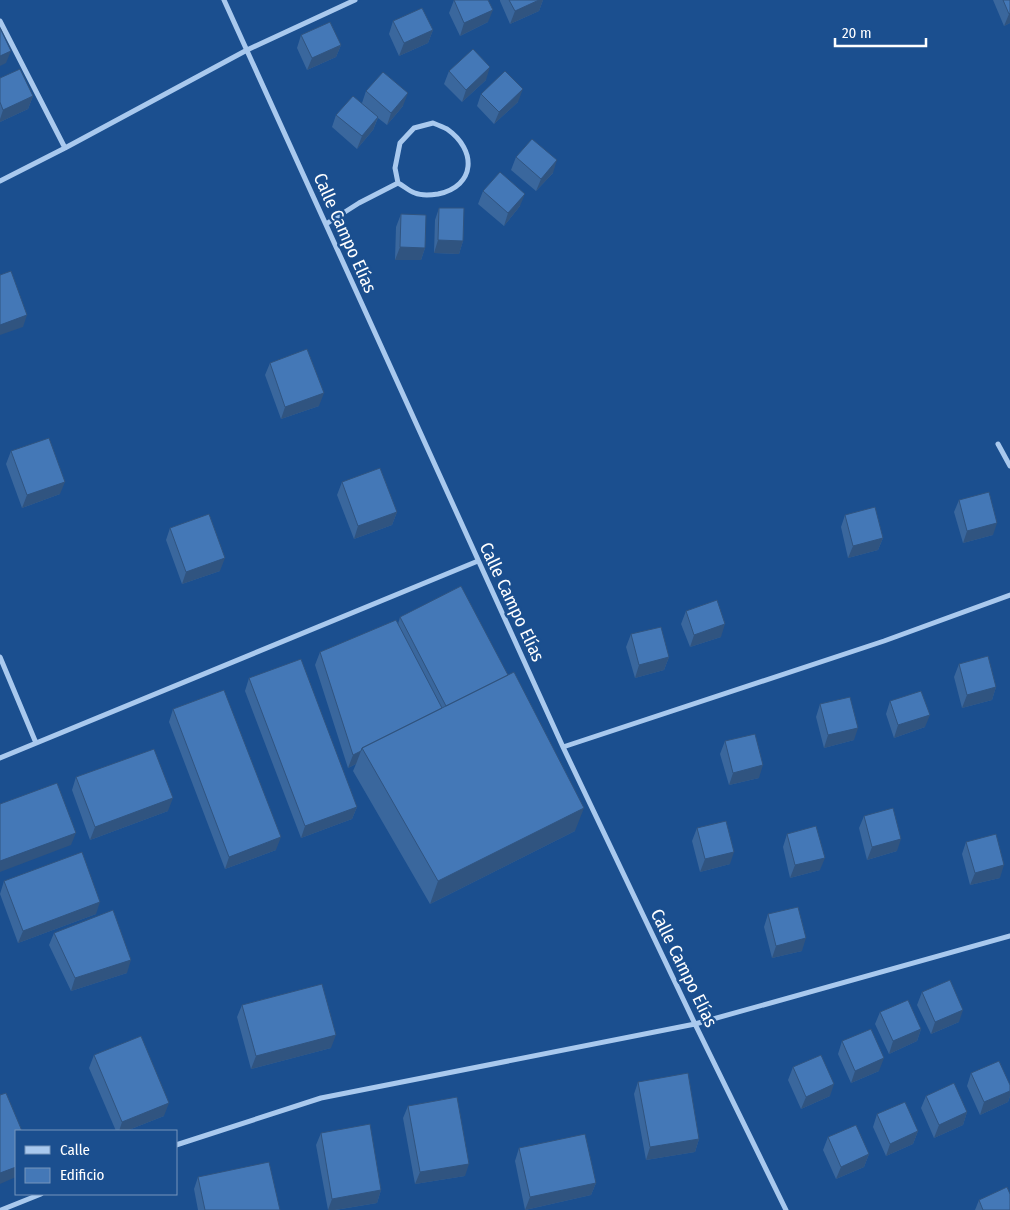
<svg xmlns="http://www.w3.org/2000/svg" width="1010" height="1210" viewBox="0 0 1010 1210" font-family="'Fira Sans Condensed',sans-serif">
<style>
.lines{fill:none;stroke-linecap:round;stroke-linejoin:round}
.minor{stroke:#a9c9ee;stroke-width:5}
.wall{fill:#3a679d}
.shaded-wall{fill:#305480}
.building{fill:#4478b7;stroke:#305480}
.labels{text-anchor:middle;stroke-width:5;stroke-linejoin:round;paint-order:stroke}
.street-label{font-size:18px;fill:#fff;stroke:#1b4f8f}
</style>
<rect width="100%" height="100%" fill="#1b4f8f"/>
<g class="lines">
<path class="minor" d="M224 0 563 747 695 1024 786 1210
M0 21 65 148
M433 123C438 125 443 127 447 129 477 150 476 186 438 194 431 195 422 196 415 193 409 191 404 186 398 183L395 168 400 143 414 128Z
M0 181 65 148 247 50 355 0
M326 224 359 203 398 183
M998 444 1010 466
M0 657 36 743
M563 747 884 641 1010 595
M0 758 478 561
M176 1145 321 1098 695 1024 1010 936
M1 1210 41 1194"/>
</g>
<path class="wall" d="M454 0 488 22 460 36 449 13Z
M500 0H543L539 11 510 24 500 1Z
M993 0H1010V23L1004 26Z
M393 21 433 30 428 43 399 56 389 34Z
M301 35 341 45 336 57 307 70 297 48Z
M449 71 486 80 462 102 444 84Z
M0 78 33 96 28 109 0 122Z
M366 91 403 106 387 125 378 118 373 130 357 149 332 127 336 115 362 103Z
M481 94 518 102 494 124 477 106Z
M516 157 553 173 536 191 511 170Z
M483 191 520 206 504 226 478 204Z
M439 208 463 241 459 254 434 253 435 220Z
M401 214 425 248 421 260H395L396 227Z
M270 363 319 406 281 419 265 375Z
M11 451 60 494 22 508 6 464Z
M342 482 397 512 392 525 354 539 337 495Z
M959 500 993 535 963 543 954 512Z
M845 515 883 538 878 550 848 558 841 527Z
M170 528 220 571 182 584 166 540Z
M686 611 721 637 690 647 681 624Z
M400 617 575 831 430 904 353 771 356 764 348 768 315 665 320 652 398 624Z
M631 634 669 657 664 670 635 678 626 647Z
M959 664 996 687 992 700 962 708 954 677Z
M249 678 357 807 352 819 301 838 245 691Z
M890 701 925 727 894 738 886 714Z
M820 704 854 740 824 748 816 717Z
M173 709 276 850 225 869 169 722Z
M725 741 759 778 729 785 720 754Z
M76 777 168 811 90 840 72 790Z
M864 816 897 851 867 860 859 828Z
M697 828 730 864 700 872 692 841Z
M787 834 820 870 790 878 783 847Z
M966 842 1000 878 970 885 962 854Z
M4 881 96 914 18 943 0 894Z
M768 914 802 951 772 958 764 927Z
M54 933 127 973 71 991 49 945Z
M922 992 959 1022 931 1034 917 1005Z
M242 1005 331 1048 251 1069 237 1017Z
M880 1012 921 1029 917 1041 889 1054 875 1024Z
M842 1041 879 1071 851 1083 838 1054Z
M94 1055 164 1116 126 1131H116L89 1068Z
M793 1067 830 1096 801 1109 788 1080Z
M971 1073 1010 1085V1096L1008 1102 980 1115 967 1086Z
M638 1082 699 1139 695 1152 646 1160 634 1094Z
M926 1096 967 1112 963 1125 934 1138 921 1108Z
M408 1106 465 1176 415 1184 403 1118Z
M877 1114 918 1131 913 1144 886 1156 873 1127Z
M321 1133 381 1190 377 1203 335 1210H328L316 1145Z
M828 1137 869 1154 864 1167 836 1179 823 1150Z
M519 1148 596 1183 591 1195 525 1210 515 1161Z
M198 1177 280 1210H198L194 1189Z
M1010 1193V1210H975L979 1200 1010 1194Z"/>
<path class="shaded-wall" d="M539 0H543L539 11 510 24 515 11Z
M493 10 488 22 460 36 464 23Z
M1010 13V23L1004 26 1009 14Z
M433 30 428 43 399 56 404 43Z
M341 45 336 57 307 70 312 58Z
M11 51 6 63 0 66V56Z
M490 67 486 80 462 102 466 90Z
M523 89 518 102 494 124 499 112Z
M408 93 403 106 387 125 391 113Z
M33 96 28 109 0 122V119L3 110Z
M378 117 373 130 357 149 362 136Z
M557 160 553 173 536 191 541 179Z
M525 194 520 206 504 226 508 213Z
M438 240 463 241 459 254 434 253Z
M400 247 425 248 421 260H395Z
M27 315 23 327 0 335V325Z
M324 393 319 406 281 419 285 407Z
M65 482 60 494 22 508 27 495Z
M397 512 392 525 354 539 358 526Z
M997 523 993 535 963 543 967 531Z
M883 538 878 550 848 558 853 546Z
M225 558 220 571 182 584 186 572Z
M725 624 721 637 690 647 694 635Z
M669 657 664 670 635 678 639 665Z
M996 687 992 700 962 708 967 695Z
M930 715 925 727 894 738 898 725Z
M858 728 854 740 824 748 828 735Z
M361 751 356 764 348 768 353 755Z
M763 765 759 778 729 785 733 773Z
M173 798 168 811 90 840 95 827Z
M357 807 352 819 301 838 305 826Z
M584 808 575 831 430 904 438 881Z
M76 833 71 845 0 872V861Z
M281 837 276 850 225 869 229 857Z
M901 839 897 851 867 860 872 847Z
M734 852 730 864 700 872 705 859Z
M825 858 820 870 790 878 795 865Z
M1004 865 1000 878 970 885 975 873Z
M100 902 96 914 18 943 23 931Z
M806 938 802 951 772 958 776 946Z
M131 960 127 973 71 991 75 978Z
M963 1010 959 1022 931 1034 935 1022Z
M921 1029 917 1041 889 1054 893 1041Z
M336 1035 331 1048 251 1069 256 1056Z
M884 1058 879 1071 851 1083 855 1071Z
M834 1084 830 1096 801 1109 806 1097Z
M1010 1091V1096L1008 1102 980 1115 984 1102Z
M169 1103 164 1116 126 1131H119L122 1122Z
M967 1112 963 1125 934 1138 939 1125Z
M918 1131 913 1144 886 1156 890 1144Z
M699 1139 695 1152 646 1160 650 1147Z
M869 1154 864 1167 836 1179 841 1167Z
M469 1164 465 1176 415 1184 420 1172Z
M16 1167V1177L0 1184V1173Z
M596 1183 591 1195 525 1210 530 1197Z
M381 1190 377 1203 335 1210H328L332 1199Z"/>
<path class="building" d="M454 0H488L493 10 464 23Z
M509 0H539L515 11Z
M1003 0H1010V13L1009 14Z
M422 8 433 30 404 43 393 21Z
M330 22 341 45 312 58 301 35Z
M0 28 11 51 0 56Z
M473 49 490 67 466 90 449 71Z
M20 69 33 96 3 110 0 102V78Z
M505 71 523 89 499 112 481 94Z
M383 72 408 93 391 113 366 91Z
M353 96 378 117 362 136 336 115Z
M532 139 557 160 541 179 516 157Z
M500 172 525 194 508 213 483 191Z
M439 208H464L463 241 438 240Z
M401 214 426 215 425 248 400 247Z
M11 271 27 315 0 325V275Z
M307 349 324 393 285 407 270 363Z
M49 438 65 482 27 495 11 451Z
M380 468 397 512 358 526 342 482Z
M989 492 997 523 967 531 959 500Z
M875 507 883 538 853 546 845 515Z
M209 514 225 558 186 572 170 528Z
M461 586 508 675 446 706 400 617Z
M717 600 725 624 694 635 686 611Z
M396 620 442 708 362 748 361 751 353 755 320 652Z
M661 627 669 657 639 665 631 634Z
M988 656 996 687 967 695 959 664Z
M301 659 357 807 305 826 249 678Z
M514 672 584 808 438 881 362 748Z
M224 690 281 837 229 857 173 709Z
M921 691 930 715 898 725 890 701Z
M850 697 858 728 828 735 820 704Z
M755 734 763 765 733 773 725 741Z
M154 749 173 798 95 827 76 777Z
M57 783 76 833 0 861V804Z
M893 808 901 839 872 847 864 816Z
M726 821 734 852 705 859 697 828Z
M816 826 825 858 795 865 787 834Z
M996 834 1004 865 975 873 966 842Z
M82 852 100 902 23 931 4 881Z
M798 907 806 938 776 946 768 914Z
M113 910 131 960 75 978 54 933Z
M950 980 963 1010 935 1022 922 992Z
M322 984 336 1035 256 1056 242 1005Z
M908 1000 921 1029 893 1041 880 1012Z
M871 1029 884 1058 855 1071 842 1041Z
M141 1036 169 1103 122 1122 94 1055Z
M821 1055 834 1084 806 1097 793 1067Z
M999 1061 1010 1085V1091L984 1102 971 1073Z
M688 1073 699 1139 650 1147 638 1082Z
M954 1083 967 1112 939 1125 926 1096Z
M6 1093 22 1131H16V1167L0 1173V1095Z
M457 1097 469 1164 420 1172 408 1106Z
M905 1102 918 1131 890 1144 877 1114Z
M370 1124 381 1190 332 1199 321 1133Z
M856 1125 869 1154 841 1167 828 1137Z
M585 1134 596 1183 530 1197 519 1148Z
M269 1162 280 1210H205L198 1177Z
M1007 1187 1010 1194V1210H983L979 1200Z"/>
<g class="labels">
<g class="street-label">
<text transform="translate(345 233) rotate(66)" y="6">Calle Campo Elías</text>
<text transform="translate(512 602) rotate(65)" y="6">Calle Campo Elías</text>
<text transform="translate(684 968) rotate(64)" y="6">Calle Campo Elías</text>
</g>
</g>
<rect x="15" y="1130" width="162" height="65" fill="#1b4f8f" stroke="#7695bc"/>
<rect x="25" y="1146" width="25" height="8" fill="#a9c9ee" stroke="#7695bc"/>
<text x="60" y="1155" font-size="15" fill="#ffffff">Calle</text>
<rect x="25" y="1168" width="25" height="15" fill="#4478b7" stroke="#7695bc"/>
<text x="60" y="1180" font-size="15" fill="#ffffff">Edificio</text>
<path d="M835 38v8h91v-8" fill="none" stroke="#ffffff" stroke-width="2.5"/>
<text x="842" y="38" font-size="15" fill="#ffffff" stroke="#1b4f8f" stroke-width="4" paint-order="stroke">20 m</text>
</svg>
